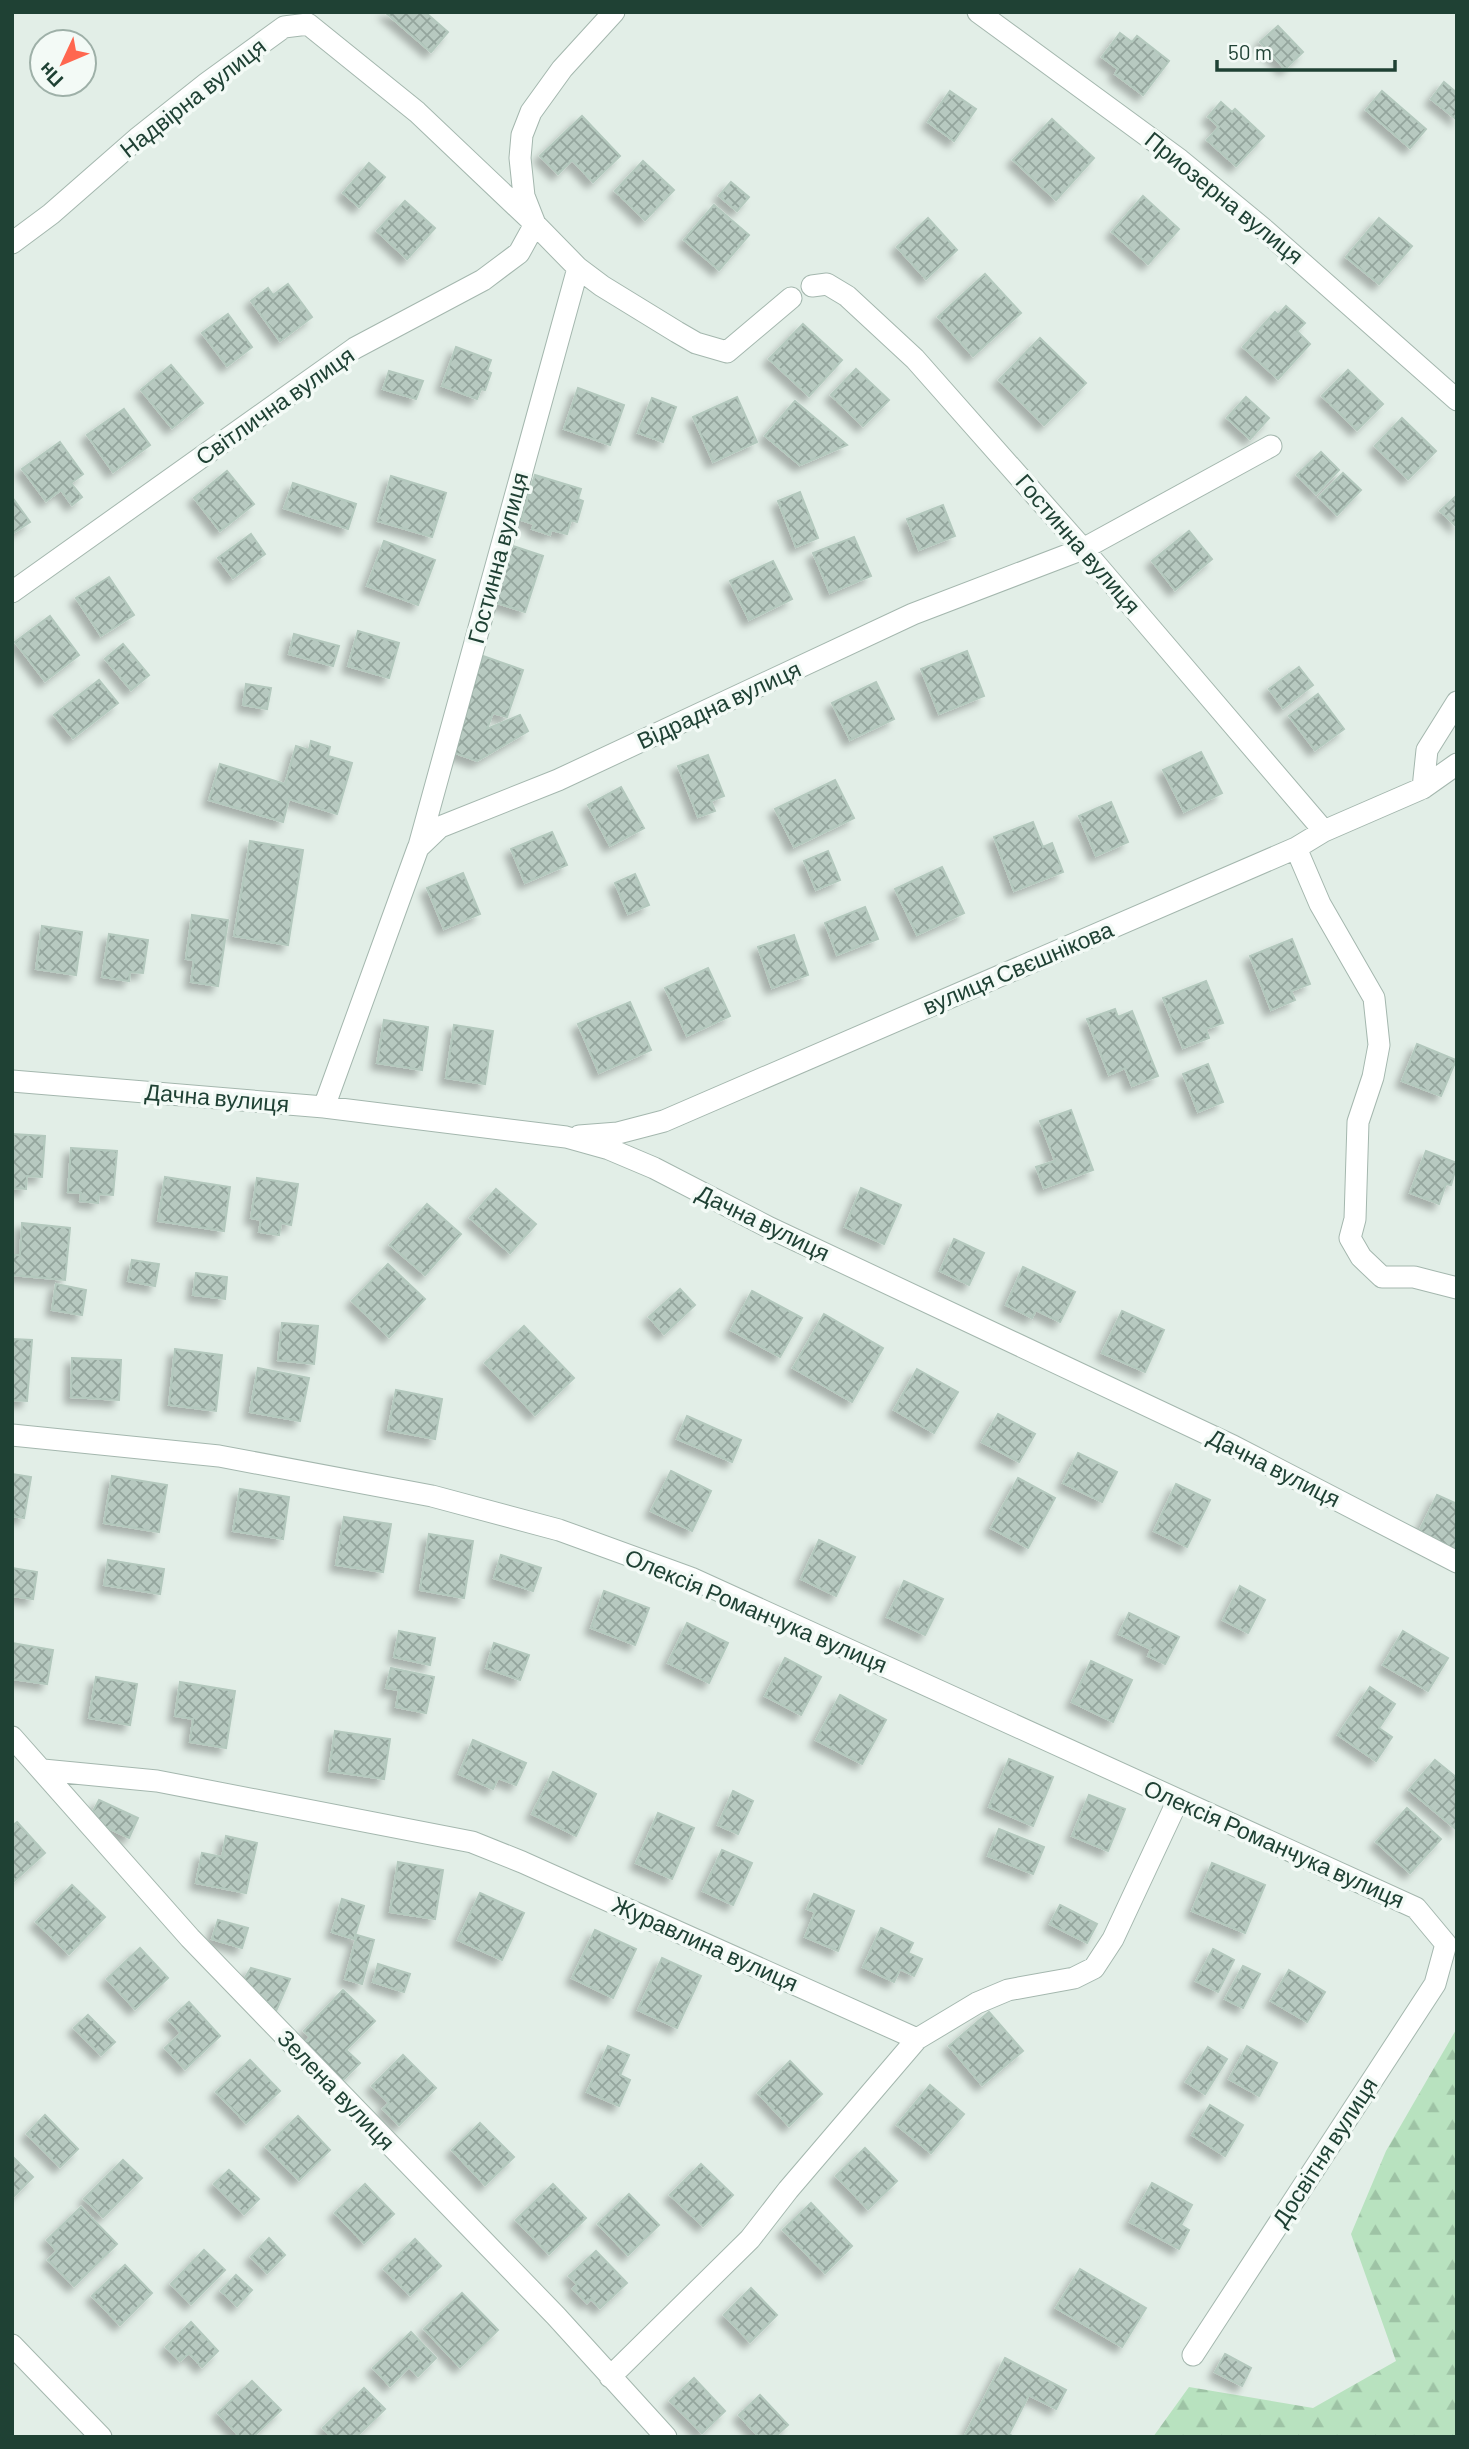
<svg xmlns="http://www.w3.org/2000/svg" width="1469" height="2449" viewBox="0 0 1469 2449" font-family="Barlow,sans-serif">
<style>
.forest{fill:url(#forest-firs)}
.building{fill:url(#building-cross-hatch);stroke:#b3c8bd;stroke-width:2;filter:url(#shadow)}
.lines{fill:none;stroke-linecap:round;stroke-linejoin:round}
.street-casing{stroke:#a4b7ae;stroke-width:23}
.street{stroke:#fff;stroke-width:21}
.labels{text-anchor:middle;stroke-width:7;stroke-linejoin:round;paint-order:stroke}
.street-label{font-size:23px;fill:#1f4134;stroke:#f3faf6}
</style>
<defs>
<pattern id="forest-firs" width="22" height="20" patternUnits="userSpaceOnUse" patternTransform="scale(1.75)"><rect width="22" height="20" fill="#b8e2bf"/><path d="M5 1l3.5 6h-7zM16 11l3.5 6h-7z" fill="#9ec3a5"/></pattern>
<pattern id="building-cross-hatch" width="8" height="8" patternUnits="userSpaceOnUse" patternTransform="scale(1.75)"><rect width="8" height="8" fill="#b7c9c0"/><path d="M0 0l8 8M0 8l8-8" fill="none" stroke="#94a59d"/></pattern>
<filter id="shadow"><feDropShadow dx="-6" dy="6" stdDeviation="3.5" flood-color="#0004"/></filter>
</defs>
<rect width="100%" height="100%" fill="#e2eee7"/>
<path class="forest" d="M1457 2028V2437H1153L1189 2387 1313 2408 1396 2361 1351 2234 1386 2151Z"/>
<path class="building" d="M385 12H425L448 32 431 52Z
M1278 26 1303 52 1285 69 1260 42Z
M1120 33 1132 42 1137 36 1169 61 1143 95 1115 74 1118 69 1102 57Z
M1444 82 1457 93V120L1431 99Z
M950 91 976 109 954 141 928 122Z
M1382 91 1426 129 1410 148 1366 110Z
M1221 102 1232 112 1235 109 1264 136 1236 166 1207 140 1219 127 1208 117Z
M582 116 620 156 593 182 572 160 558 174 540 156Z
M1052 119 1094 158 1056 200 1013 160Z
M643 161 674 190 645 220 615 191Z
M369 163 385 177 359 207 343 193Z
M731 182 749 197 737 211 719 196Z
M1143 196 1179 229 1148 264 1112 232Z
M405 201 435 228 407 259 377 231Z
M714 205 749 235 719 270 684 240Z
M928 218 957 250 926 279 897 247Z
M1379 218 1412 246 1379 284 1346 257Z
M985 274 1021 313 973 356 938 317Z
M288 284 312 317 280 341 251 301 268 288 273 295Z
M1286 306 1305 323 1297 331 1310 344 1278 379 1243 347 1275 312 1278 315Z
M228 314 252 347 227 366 202 333Z
M803 324 842 360 809 396 769 359Z
M1040 338 1086 383 1044 425 999 380Z
M456 347 491 360 487 371 491 373 485 390 481 389 477 399 442 386Z
M171 365 203 403 172 428 141 390Z
M856 369 889 400 863 426 831 395Z
M1348 370 1383 404 1357 430 1322 396Z
M389 371 423 381 416 399 383 389Z
M578 388 624 405 610 445 564 429Z
M737 397 757 442 713 462 693 417Z
M1246 397 1269 418 1250 439 1227 418Z
M652 398 676 407 663 442 638 433Z
M795 401 847 445 800 465 765 436Z
M124 409 150 445 113 472 87 435Z
M1402 418 1436 451 1408 479 1375 446Z
M60 442 83 474 71 483 82 497 72 505 61 490 46 501 22 469Z
M1321 452 1339 470 1316 494 1297 475Z
M227 471 254 504 220 531 194 498Z
M1343 473 1361 490 1337 515 1319 497Z
M535 475 581 489 578 499 583 501 577 522 571 520 567 534 551 530 550 535 532 529 534 524 521 520Z
M391 476 446 493 432 537 378 521Z
M293 483 356 504 348 529 284 508Z
M800 492 818 538 796 547 778 501Z
M1457 495V527L1440 511Z
M12 497 30 522 12 534Z
M943 505 955 536 919 550 907 519Z
M1189 531 1212 559 1175 590 1152 561Z
M251 534 265 554 233 578 218 558Z
M854 537 871 576 830 593 813 553Z
M384 541 435 560 418 605 367 586Z
M513 546 543 556 525 612 494 602Z
M773 561 792 599 749 620 730 581Z
M109 577 134 615 101 636 76 598Z
M50 616 79 655 45 681 15 642Z
M358 631 399 643 389 678 348 666Z
M294 634 339 646 333 666 289 654Z
M123 644 149 675 131 690 105 659Z
M967 651 984 696 939 714 921 669Z
M483 656 523 670 507 717 493 713 487 729 520 715 528 731 477 761 452 752Z
M1299 667 1313 685 1283 708 1269 689Z
M99 680 118 703 73 738 54 715Z
M876 682 894 719 850 740 832 703Z
M246 684 271 688 267 709 243 705Z
M1318 694 1344 729 1315 750 1289 716Z
M311 741 330 747 328 756 352 763 337 814 289 799 283 822 209 800 220 764 285 784 296 746 309 750Z
M1201 752 1222 793 1184 812 1163 770Z
M708 755 724 796 711 801 715 811 698 817 678 766Z
M835 780 854 818 794 847 775 809Z
M621 787 644 828 610 846 588 805Z
M1111 802 1128 842 1096 856 1079 816Z
M1033 822 1043 847 1052 843 1063 872 1014 891 994 837Z
M552 832 567 865 525 883 511 849Z
M250 841 303 850 288 945 234 936Z
M828 851 840 880 816 890 804 861Z
M942 867 964 913 917 935 895 889Z
M463 873 480 914 444 929 427 888Z
M635 874 649 905 628 914 615 883Z
M865 907 878 939 837 955 825 923Z
M192 915 228 920 218 986 191 982 194 960 186 959Z
M42 926 82 932 76 975 36 969Z
M109 934 148 940 143 973 130 972 129 981 102 977Z
M794 935 808 975 772 988 758 947Z
M1292 939 1310 984 1291 991 1295 1000 1271 1010 1250 956Z
M708 968 730 1016 687 1036 665 988Z
M1206 981 1223 1023 1206 1029 1209 1038 1183 1048 1163 998Z
M630 1002 651 1050 599 1073 578 1024Z
M1115 1009 1118 1017 1132 1011 1158 1076 1132 1086 1125 1068 1109 1075 1087 1019Z
M384 1020 428 1027 422 1070 377 1063Z
M454 1025 493 1031 485 1084 446 1078Z
M1417 1044 1456 1060 1441 1096 1402 1081Z
M1208 1064 1223 1102 1198 1112 1183 1074Z
M1071 1110 1093 1170 1044 1188 1036 1167 1055 1161 1040 1121Z
M12 1134 45 1136 42 1177 27 1176 26 1189 12 1188Z
M71 1148 117 1151 113 1195 99 1194 98 1203 80 1201 81 1193 68 1192Z
M1426 1151 1457 1163 1451 1185 1446 1184 1439 1204 1410 1193Z
M165 1177 230 1187 224 1231 158 1221Z
M257 1178 298 1184 291 1225 281 1223 279 1235 259 1232 261 1220 251 1218Z
M861 1188 901 1205 884 1244 845 1227Z
M496 1189 536 1224 510 1253 470 1218Z
M427 1204 461 1234 425 1275 390 1245Z
M22 1223 70 1228 65 1280 12 1275V1255H20Z
M954 1239 984 1253 969 1285 940 1271Z
M132 1260 159 1264 155 1286 128 1281Z
M388 1264 425 1299 389 1337 352 1301Z
M1023 1267 1075 1292 1060 1322 1036 1310 1032 1318 1006 1305Z
M196 1273 227 1277 225 1299 193 1295Z
M56 1284 86 1290 82 1315 52 1310Z
M680 1289 695 1305 664 1334 649 1317Z
M752 1291 802 1318 780 1357 731 1330Z
M1122 1311 1164 1330 1145 1372 1102 1353Z
M824 1314 883 1348 852 1402 793 1368Z
M282 1323 318 1326 314 1364 278 1360Z
M524 1326 574 1378 535 1415 485 1363Z
M12 1339 32 1340 27 1401 12 1400Z
M175 1349 222 1355 216 1411 169 1405Z
M72 1358 121 1360 119 1400 71 1397Z
M258 1368 309 1378 300 1421 250 1412Z
M917 1369 958 1392 934 1433 894 1410Z
M396 1390 442 1399 435 1439 388 1430Z
M998 1414 1035 1434 1019 1462 982 1442Z
M687 1416 741 1440 732 1462 677 1439Z
M1078 1453 1117 1472 1102 1502 1063 1483Z
M671 1471 711 1491 692 1531 651 1511Z
M12 1474 31 1477 24 1518 12 1516Z
M112 1476 167 1485 159 1532 104 1523Z
M1018 1478 1055 1498 1028 1548 991 1528Z
M1176 1484 1210 1500 1187 1547 1154 1531Z
M240 1489 289 1497 283 1539 233 1531Z
M1437 1495 1457 1504V1555L1416 1538Z
M344 1517 391 1524 383 1572 336 1565Z
M429 1534 473 1541 464 1598 420 1590Z
M819 1540 855 1557 836 1596 801 1579Z
M501 1555 541 1568 533 1591 494 1578Z
M108 1560 164 1569 160 1594 104 1585Z
M12 1568 37 1572 33 1599 12 1596Z
M904 1581 943 1599 925 1635 887 1617Z
M1240 1586 1265 1600 1248 1633 1223 1620Z
M604 1591 649 1608 635 1645 591 1628Z
M1129 1613 1179 1637 1165 1664 1148 1656 1151 1649 1119 1634Z
M687 1623 728 1643 709 1683 668 1663Z
M399 1631 435 1638 430 1665 394 1657Z
M1403 1631 1448 1658 1428 1691 1383 1665Z
M12 1643 53 1650 47 1684 12 1679Z
M494 1643 529 1655 520 1680 486 1668Z
M785 1658 821 1677 801 1715 765 1696Z
M1091 1661 1132 1680 1113 1722 1072 1702Z
M391 1668 434 1677 426 1713 396 1707 399 1690 386 1688Z
M96 1677 137 1684 130 1725 89 1718Z
M180 1682 235 1691 226 1748 190 1742 193 1719 175 1716Z
M1370 1687 1395 1704 1379 1728 1392 1737 1376 1761 1338 1735Z
M840 1695 886 1720 862 1764 816 1740Z
M335 1731 390 1739 384 1779 329 1771Z
M473 1740 526 1763 516 1785 498 1778 493 1789 459 1774Z
M1009 1759 1053 1777 1033 1826 989 1807Z
M1435 1760 1457 1778V1830L1409 1790Z
M553 1772 596 1794 576 1836 532 1814Z
M733 1791 753 1801 738 1834 718 1825Z
M1089 1795 1125 1809 1108 1851 1072 1836Z
M99 1800 138 1818 129 1838 89 1819Z
M1407 1808 1441 1839 1410 1873 1376 1842Z
M658 1813 694 1828 672 1879 636 1863Z
M17 1822 45 1853 12 1883V1826Z
M999 1829 1044 1847 1033 1874 988 1856Z
M226 1836 257 1843 246 1893 196 1883 202 1853 222 1857Z
M722 1850 752 1863 733 1905 703 1891Z
M398 1862 443 1870 435 1919 390 1912Z
M1212 1863 1265 1885 1245 1933 1192 1911Z
M72 1885 105 1917 69 1954 36 1922Z
M480 1893 524 1913 502 1960 458 1940Z
M814 1894 854 1911 838 1951 805 1937 815 1912 807 1909Z
M342 1899 364 1906 354 1939 332 1932Z
M1060 1905 1097 1924 1087 1943 1050 1924Z
M218 1920 248 1928 242 1948 212 1939Z
M881 1928 913 1943 908 1953 922 1959 914 1976 900 1969 894 1982 863 1967Z
M595 1930 636 1949 613 1998 572 1978Z
M357 1935 374 1940 362 1984 345 1979Z
M140 1948 168 1978 135 2009 107 1979Z
M1213 1949 1234 1960 1218 1992 1196 1981Z
M662 1958 701 1976 677 2028 638 2010Z
M378 1964 410 1974 404 1992 373 1982Z
M1243 1966 1260 1974 1243 2008 1225 1999Z
M251 1968 290 1979 276 2011 244 1979Z
M1289 1970 1325 1992 1307 2022 1271 2001Z
M343 1990 375 2021 346 2050 360 2063 339 2084 301 2047 310 2037 304 2031Z
M189 2002 220 2036 185 2069 165 2048 181 2033 169 2020Z
M989 2012 1023 2051 982 2085 949 2046Z
M88 2015 115 2042 101 2055 74 2028Z
M608 2046 629 2055 620 2075 630 2080 619 2106 587 2092Z
M1247 2046 1277 2063 1259 2096 1229 2079Z
M1208 2047 1227 2059 1205 2094 1186 2082Z
M403 2055 436 2088 399 2125 383 2109 389 2103 372 2086Z
M250 2060 280 2091 246 2123 216 2092Z
M790 2061 822 2094 789 2126 758 2093Z
M930 2085 964 2114 931 2153 897 2125Z
M1210 2105 1243 2125 1225 2156 1192 2135Z
M45 2115 78 2149 60 2167 27 2134Z
M298 2116 330 2150 299 2180 266 2147Z
M480 2123 514 2157 485 2185 452 2150Z
M865 2148 897 2181 868 2209 836 2176Z
M12 2156 33 2177 12 2198Z
M123 2160 142 2178 103 2217 84 2199Z
M701 2164 733 2195 703 2226 670 2195Z
M229 2170 259 2199 244 2214 214 2184Z
M1152 2183 1192 2205 1181 2225 1189 2230 1179 2249 1130 2222Z
M365 2184 394 2214 364 2243 335 2213Z
M553 2184 586 2218 549 2254 516 2220Z
M629 2194 659 2225 628 2255 598 2224Z
M811 2203 852 2246 825 2273 783 2230Z
M81 2207 117 2244 74 2286 48 2260 57 2251 47 2240Z
M269 2238 285 2255 267 2273 251 2257Z
M415 2239 441 2266 410 2295 384 2269Z
M204 2250 225 2270 191 2304 171 2284Z
M596 2251 627 2283 600 2308 591 2299 587 2303 573 2289 577 2284 569 2276Z
M125 2265 152 2293 120 2325 92 2296Z
M1080 2269 1146 2308 1122 2347 1056 2308Z
M236 2275 252 2290 237 2306 221 2291Z
M751 2288 777 2315 750 2342 724 2315Z
M462 2293 498 2330 460 2367 424 2329Z
M191 2322 218 2351 202 2367 189 2353 180 2361 166 2347Z
M411 2332 436 2358 418 2376 409 2367 390 2386 373 2368Z
M1225 2354 1251 2368 1242 2386 1215 2372Z
M1005 2358 1066 2390 1056 2409 1029 2395 1009 2434 1014 2437H964Z
M694 2378 725 2411 702 2433 670 2401Z
M252 2381 281 2410 253 2437H240L218 2413Z
M364 2388 385 2409 358 2435 359 2437H332L323 2428Z
M760 2395 788 2425 775 2437H759L739 2415Z"/>
<g class="lines">
<defs>
<path id="street" d="M614 12 562 69 531 112 522 135 520 158 524 196 535 224 578 268 602 286 677 332 696 343 727 352 791 298
M978 12 1180 160 1266 231 1457 400
M12 243 51 214 139 137 207 83 284 27 308 24 417 112 535 224 519 253 483 280 355 348 12 592
M812 286 827 284 847 296 915 359 1083 549 1324 831
M1423 788 1427 750 1457 702
M419 846 578 268
M1296 848 1320 904 1374 998 1379 1045 1373 1077 1358 1122 1355 1219 1350 1238 1361 1257 1382 1277H1414L1457 1288
M12 1081 324 1107 566 1137 609 1149 654 1168 770 1228 1233 1446 1457 1562
M324 1107 418 848 440 827 558 780 913 614 1083 549 1271 446
M579 1136 618 1133 664 1121 1296 848 1324 831 1423 788 1457 764
M12 1435 219 1456 432 1496 559 1530 691 1578 1416 1908 1446 1944 1435 1984 1193 2355
M12 1737 190 1938 556 2316 666 2437
M43 1770 157 1781 472 1842 522 1862 917 2039 788 2190 750 2239 610 2377
M917 2039 977 2003 1008 1990 1074 1978 1094 1968 1113 1939 1178 1800
M12 2345 101 2437"/>
</defs>
<use href="#street" class="street-casing"/>
<use href="#street" class="street"/>
</g>
<g class="labels">
<g class="street-label">
<text transform="translate(193 98) rotate(-38)" y="8">Надвірна вулиця</text>
<text transform="translate(1224 198) rotate(39)" y="8">Приозерна вулиця</text>
<text transform="translate(275 406) rotate(-35)" y="8">Світлична вулиця</text>
<text transform="translate(1078 544) rotate(49)" y="8">Гостинна вулиця</text>
<text transform="translate(498 558) rotate(-75)" y="8">Гостинна вулиця</text>
<text transform="translate(719 705) rotate(-25)" y="8">Відрадна вулиця</text>
<text transform="translate(1018 968) rotate(-23)" y="8">вулиця Свєшнікова</text>
<text transform="translate(217 1098) rotate(5)" y="8">Дачна вулиця</text>
<text transform="translate(763 1223) rotate(26)" y="8">Дачна вулиця</text>
<text transform="translate(1274 1468) rotate(27)" y="8">Дачна вулиця</text>
<text transform="translate(756 1611) rotate(23)" y="8">Олексія Романчука вулиця</text>
<text transform="translate(1274 1844) rotate(24)" y="8">Олексія Романчука вулиця</text>
<text transform="translate(705 1944) rotate(24)" y="8">Журавлина вулиця</text>
<text transform="translate(336 2090) rotate(46)" y="8">Зелена вулиця</text>
<text transform="translate(1325 2152) rotate(-57)" y="8">Досвітня вулиця</text>
</g>
</g>
<rect width="1469" height="2449" fill="none" stroke="#1f4134" stroke-width="28"/>
<g transform="translate(63 63) rotate(226)"><circle r="33" fill="#f3faf6" stroke="#9eb0a8" stroke-width="2"/>
<path d="M0-5L12 26L0 18L-12 26Z" fill="#ff674f"/>
<text y="-10" font-size="19" font-weight="bold" text-anchor="middle" fill="#1f4134">Пн</text>
</g>
<path d="M1217 60v10h178v-10" fill="none" stroke="#1f4134" stroke-width="3.5"/>
<text x="1228" y="60" font-size="21" fill="#1f4134" stroke="#f3faf6" stroke-width="5" paint-order="stroke">50 m</text>
</svg>
